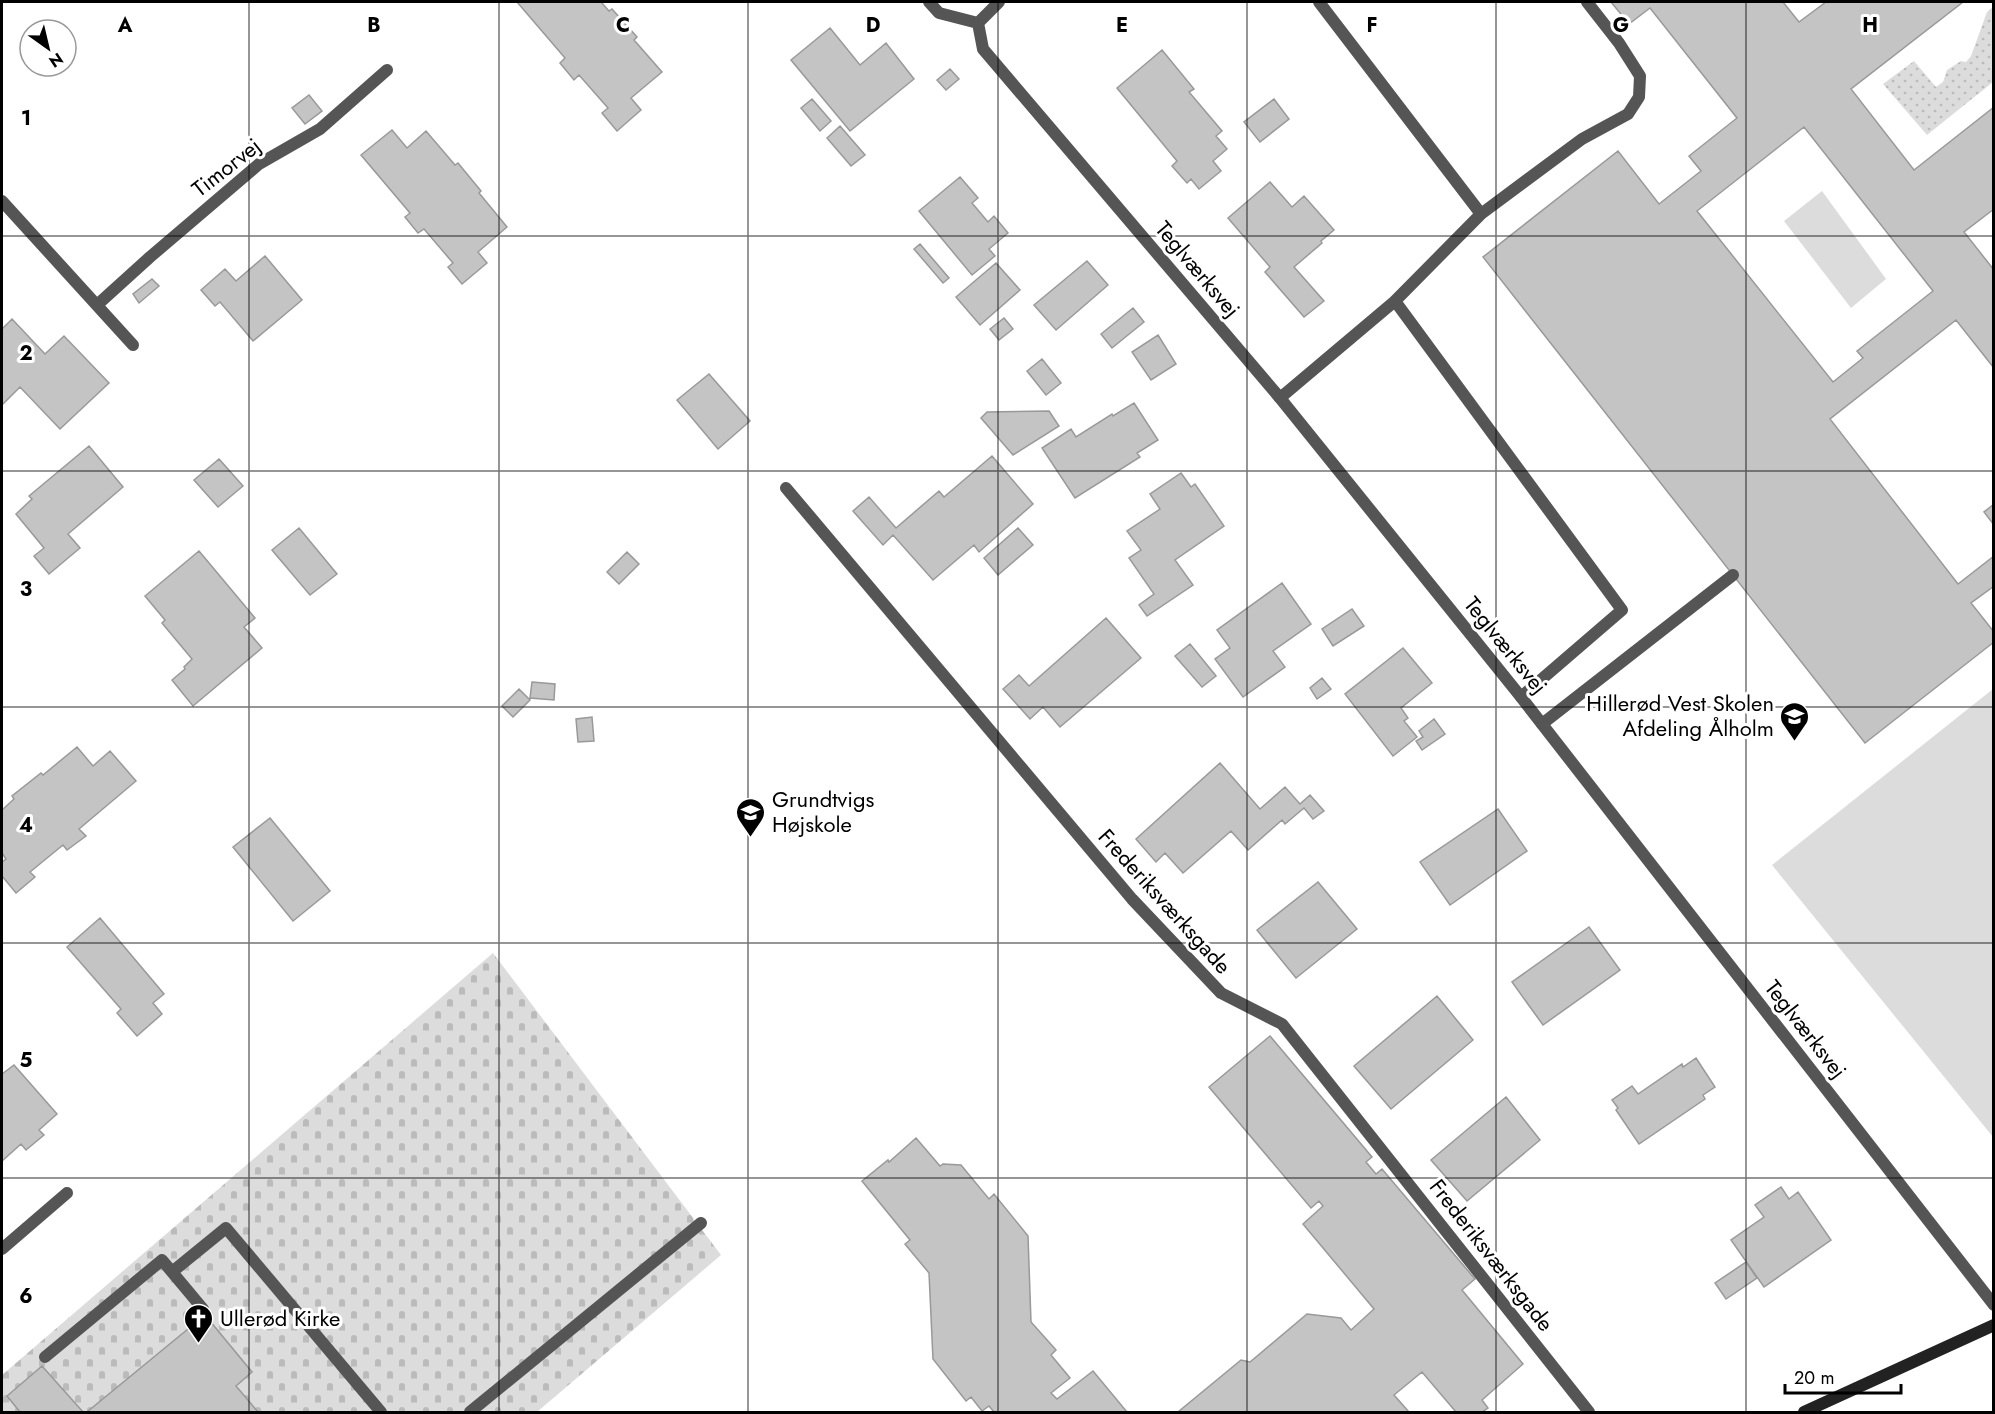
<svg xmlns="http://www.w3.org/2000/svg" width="1995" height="1414" viewBox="0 0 1995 1414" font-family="Jost,sans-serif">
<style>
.grass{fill:#dcdcdc}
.cemetery{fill:url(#cemetery-stones)}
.park{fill:url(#park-dots)}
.building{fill:#c4c4c4;stroke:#999;stroke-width:1.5;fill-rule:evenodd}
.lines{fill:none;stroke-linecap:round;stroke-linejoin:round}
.lane{stroke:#555;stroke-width:12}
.street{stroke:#555;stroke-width:12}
.secondary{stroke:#222;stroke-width:12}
.grid{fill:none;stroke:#000;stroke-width:1.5;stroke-opacity:0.55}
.labels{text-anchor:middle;stroke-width:6;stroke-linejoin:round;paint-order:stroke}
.street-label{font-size:22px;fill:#000;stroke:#fff}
.poi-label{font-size:22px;fill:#000;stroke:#fff;text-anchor:start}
.grid-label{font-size:20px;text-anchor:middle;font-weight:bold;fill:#000;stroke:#fff;stroke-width:6;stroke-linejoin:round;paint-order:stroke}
</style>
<defs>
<pattern id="cemetery-stones" width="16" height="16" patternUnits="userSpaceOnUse" patternTransform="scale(1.5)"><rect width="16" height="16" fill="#dcdcdc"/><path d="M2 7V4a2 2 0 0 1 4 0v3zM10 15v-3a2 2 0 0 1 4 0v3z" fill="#bbb"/></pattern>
<pattern id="park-dots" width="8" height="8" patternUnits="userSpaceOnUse" patternTransform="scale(1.5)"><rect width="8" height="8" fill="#dcdcdc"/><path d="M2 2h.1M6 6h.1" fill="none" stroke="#bbb" stroke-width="1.8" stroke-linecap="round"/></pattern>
</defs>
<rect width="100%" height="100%" fill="#fff"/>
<path class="grass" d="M1822 191 1886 279 1851 308 1784 221Z
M1993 689V1137L1772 865Z"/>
<path class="cemetery" d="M493 953 721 1255 537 1412H2V1375Z"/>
<path class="park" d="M1993 7V82L1927 135 1883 84 1914 61 1936 87 1943 82 1947 70 1961 61 1966 62 1971 56 1987 12Z"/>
<path class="building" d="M517 2H601L609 11 612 9 637 37 634 40 662 72 631 98 641 110 617 131 602 113 608 108 579 75 574 80 560 63 565 58Z
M1611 2H1783L1799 22 1826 2H1963L1851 89 1914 170 1994 107V209L1964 232 1994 270V368L1956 320 1830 419 1958 584 1994 556V586L1971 603 1994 632V642L1865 743 1483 257 1618 151 1659 204 1701 171 1689 156 1737 118 1650 8 1629 24ZM1804 127 1933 291 1857 351 1863 358 1833 382 1697 211Z
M830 28 860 65 886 43 914 79 850 131 791 60Z
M1162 50 1194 89 1189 92 1222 131 1216 136 1227 149 1213 161 1221 171 1199 189 1191 179 1187 183 1172 166 1177 161 1117 88Z
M950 69 959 79 946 90 937 80Z
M309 95 322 111 305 124 292 108Z
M812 99 831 121 820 131 801 108Z
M1274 99 1289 119 1260 142 1244 122Z
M840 126 865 155 851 166 827 138Z
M392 130 407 148 426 131 455 165 458 163 481 191 479 193 507 227 478 252 487 263 462 284 448 267 453 263 424 229 418 233 405 217 410 213 361 155Z
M960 177 978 198 972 203 988 222 994 216 1008 233 989 249 995 256 972 275 919 211Z
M1270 182 1292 207 1304 196 1334 230 1321 241 1322 243 1294 267 1324 301 1304 317 1265 272 1270 267 1228 218Z
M920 244 949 278 943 283 914 249Z
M265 256 302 300 253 341 220 302 215 306 201 290 225 269 236 281Z
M1087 261 1108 285 1056 330 1034 305Z
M996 263 1020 290 980 325 956 297Z
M152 279 159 286 139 303 133 294Z
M1133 308 1144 322 1112 348 1101 334Z
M1004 318 1013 329 999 340 990 329Z
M12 319 45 354 64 336 109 383 60 429 20 387 2 405V329Z
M1158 335 1176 364 1151 380 1132 352Z
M1042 359 1061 383 1046 395 1027 371Z
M709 374 750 421 718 449 677 400Z
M1134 403 1158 440 1137 453 1140 457 1075 498 1042 448 1071 429 1076 437 1112 414 1113 416Z
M1049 411 1059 426 1013 455 981 418 987 412Z
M89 446 123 487 68 534 80 548 49 574 34 556 44 548 16 514 32 499 29 496Z
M992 456 1033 504 979 552 974 545 933 580 893 535 883 545 853 511 869 497 896 528 939 491 944 497Z
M219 459 243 486 218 507 194 480Z
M1181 473 1191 487 1195 484 1224 526 1175 560 1193 585 1147 616 1139 605 1154 594 1129 558 1141 550 1127 531 1160 509 1150 494Z
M1994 504V525L1984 512Z
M299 528 337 574 310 595 272 550Z
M1018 528 1033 545 998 575 984 558Z
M199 551 255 618 244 627 262 648 193 706 172 680 185 669 184 667 192 659 162 623 165 620 145 596Z
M627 552 639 564 619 584 607 572Z
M1282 583 1311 624 1273 651 1285 667 1243 697 1215 659 1230 648 1217 630Z
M1352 609 1364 626 1333 646 1322 629Z
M1106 618 1141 658 1060 727 1043 707 1030 719 1003 689 1019 675 1029 686Z
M1190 644 1216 676 1202 687 1175 656Z
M1403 648 1432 683 1401 708 1408 718 1404 721 1417 737 1393 756 1345 694Z
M1322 678 1331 689 1317 699 1310 688Z
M532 682 555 684 554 700 530 698Z
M519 689 530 700 513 717 502 706Z
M592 717 594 741 578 742 576 719Z
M1434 719 1445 734 1422 750 1416 741 1423 737 1419 731Z
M77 747 93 766 110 751 136 781 79 829 86 836 67 850 63 845 30 872 35 877 16 893 2 876V862L6 859 2 853V810L14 799 12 796 41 773 43 775Z
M1220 763 1260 809 1285 787 1300 804 1310 795 1324 811 1313 819 1304 808 1285 824 1282 820 1248 850 1231 831 1183 873 1165 853 1156 862 1136 839Z
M1498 809 1527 851 1450 905 1420 862Z
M270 818 330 891 293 921 233 847Z
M1318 882 1357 929 1296 978 1257 930Z
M100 918 164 994 153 1003 162 1014 137 1036 117 1013 121 1009 67 947Z
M1589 927 1620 970 1543 1025 1512 982Z
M1437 996 1473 1040 1391 1109 1354 1066Z
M1270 1036 1372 1157 1366 1162 1376 1174 1382 1169 1475 1279 1462 1290 1523 1364 1482 1400 1488 1408 1482 1412H1456L1422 1372 1394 1395 1409 1412H1178L1241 1360 1250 1362 1307 1314 1341 1318 1351 1330 1374 1309 1303 1224 1323 1206 1319 1201 1311 1208 1209 1087Z
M1696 1058 1715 1087 1703 1095 1705 1099 1639 1144 1616 1110 1618 1108 1612 1100 1632 1086 1638 1094 1682 1064 1683 1067Z
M14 1065 57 1114 39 1130 44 1135 26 1150 21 1144 2 1161V1074Z
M1506 1097 1540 1140 1467 1201 1431 1160Z
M916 1138 940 1166 943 1164 961 1165 989 1199 994 1194 1028 1236 1031 1322 1056 1350 1051 1355 1070 1378 1051 1393 1057 1399 1093 1371 1127 1412H994L989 1406 982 1411 971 1397 966 1401 933 1359 929 1273 905 1244 910 1240 862 1181 888 1160 889 1162Z
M1781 1187 1789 1199 1798 1192 1831 1240 1764 1287 1731 1240 1764 1217 1755 1205Z
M1746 1262 1757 1278 1726 1299 1715 1283Z
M205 1315 252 1372 236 1386 258 1412H87Z
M42 1366 83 1412H20L7 1396Z"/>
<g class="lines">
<path class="lane" d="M1319 2 1481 214
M1395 301 1481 214 1582 139 1628 114 1639 97 1640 76 1619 43 1587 2
M1280 398 1395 301 1622 610 1521 697
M1542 724 1733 575
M172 1272 226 1228 381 1412
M45 1357 162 1260 203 1309
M470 1412 701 1223"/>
<path class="street" d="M929 2 939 13 978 23
M999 2 978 23 983 49 1280 398 1521 697 1994 1305
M2 201 133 345
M97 305 150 257 259 164 320 129 387 70
M786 488 1132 899 1221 993 1282 1024 1589 1412
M2 1249 67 1193"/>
<path class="secondary" d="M1804 1412 1994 1325"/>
</g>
<path class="grid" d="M249 2V1412M499 2V1412M748 2V1412M998 2V1412M1247 2V1412M1496 2V1412M1746 2V1412M2 236H1994M2 471H1994M2 707H1994M2 943H1994M2 1178H1994"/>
<defs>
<symbol id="school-pin" viewBox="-11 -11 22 30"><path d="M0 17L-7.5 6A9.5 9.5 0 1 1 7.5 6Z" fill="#000" stroke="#fff"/><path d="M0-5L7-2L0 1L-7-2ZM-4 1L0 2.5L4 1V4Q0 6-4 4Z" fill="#fff"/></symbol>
<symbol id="church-pin" viewBox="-11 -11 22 30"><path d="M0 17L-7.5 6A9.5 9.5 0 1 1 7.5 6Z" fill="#000" stroke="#fff"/><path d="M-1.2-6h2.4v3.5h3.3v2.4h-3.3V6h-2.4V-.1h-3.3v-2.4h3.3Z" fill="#fff"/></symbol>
</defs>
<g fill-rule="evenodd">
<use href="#school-pin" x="1778" y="700" width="33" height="45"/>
<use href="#school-pin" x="734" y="796" width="33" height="45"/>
<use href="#church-pin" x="182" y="1302" width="33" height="45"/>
</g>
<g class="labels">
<g class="street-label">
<text transform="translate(226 167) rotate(-38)" y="8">Timorvej</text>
<text transform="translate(1198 269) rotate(50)" y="8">Teglværksvej</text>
<text transform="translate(1506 645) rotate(51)" y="8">Teglværksvej</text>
<text transform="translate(1165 901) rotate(48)" y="8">Frederiksværksgade</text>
<text transform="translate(1806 1029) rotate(52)" y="8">Teglværksvej</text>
<text transform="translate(1492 1255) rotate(52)" y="8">Frederiksværksgade</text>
</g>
<g class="poi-label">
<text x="1774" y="711" text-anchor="end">Hillerød Vest Skolen<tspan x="1774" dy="25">Afdeling Ålholm</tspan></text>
<text x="772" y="807">Grundtvigs<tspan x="772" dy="25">Højskole</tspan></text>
<text x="220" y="1326">Ullerød Kirke</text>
</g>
</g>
<g class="grid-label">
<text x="125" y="32">A</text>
<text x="374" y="32">B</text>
<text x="623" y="32">C</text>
<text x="873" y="32">D</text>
<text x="1122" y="32">E</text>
<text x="1372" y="32">F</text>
<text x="1621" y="32">G</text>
<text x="1870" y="32">H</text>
<text x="26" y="125">1</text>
<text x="26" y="360">2</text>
<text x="26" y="596">3</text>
<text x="26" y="832">4</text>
<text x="26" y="1067">5</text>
<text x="26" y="1303">6</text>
</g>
<rect width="1995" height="1414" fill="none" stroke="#000000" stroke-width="6"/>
<g transform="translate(48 48) rotate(146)"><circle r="28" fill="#ffffff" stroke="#999999" stroke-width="1.5"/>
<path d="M0-4.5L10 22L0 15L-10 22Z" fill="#000000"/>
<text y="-9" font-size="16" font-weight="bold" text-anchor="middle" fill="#000000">N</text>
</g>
<path d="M1785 1384v9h116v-9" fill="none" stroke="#000000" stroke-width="3"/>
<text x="1794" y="1384" font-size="18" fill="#000000" stroke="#ffffff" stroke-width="4.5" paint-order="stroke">20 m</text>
</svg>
